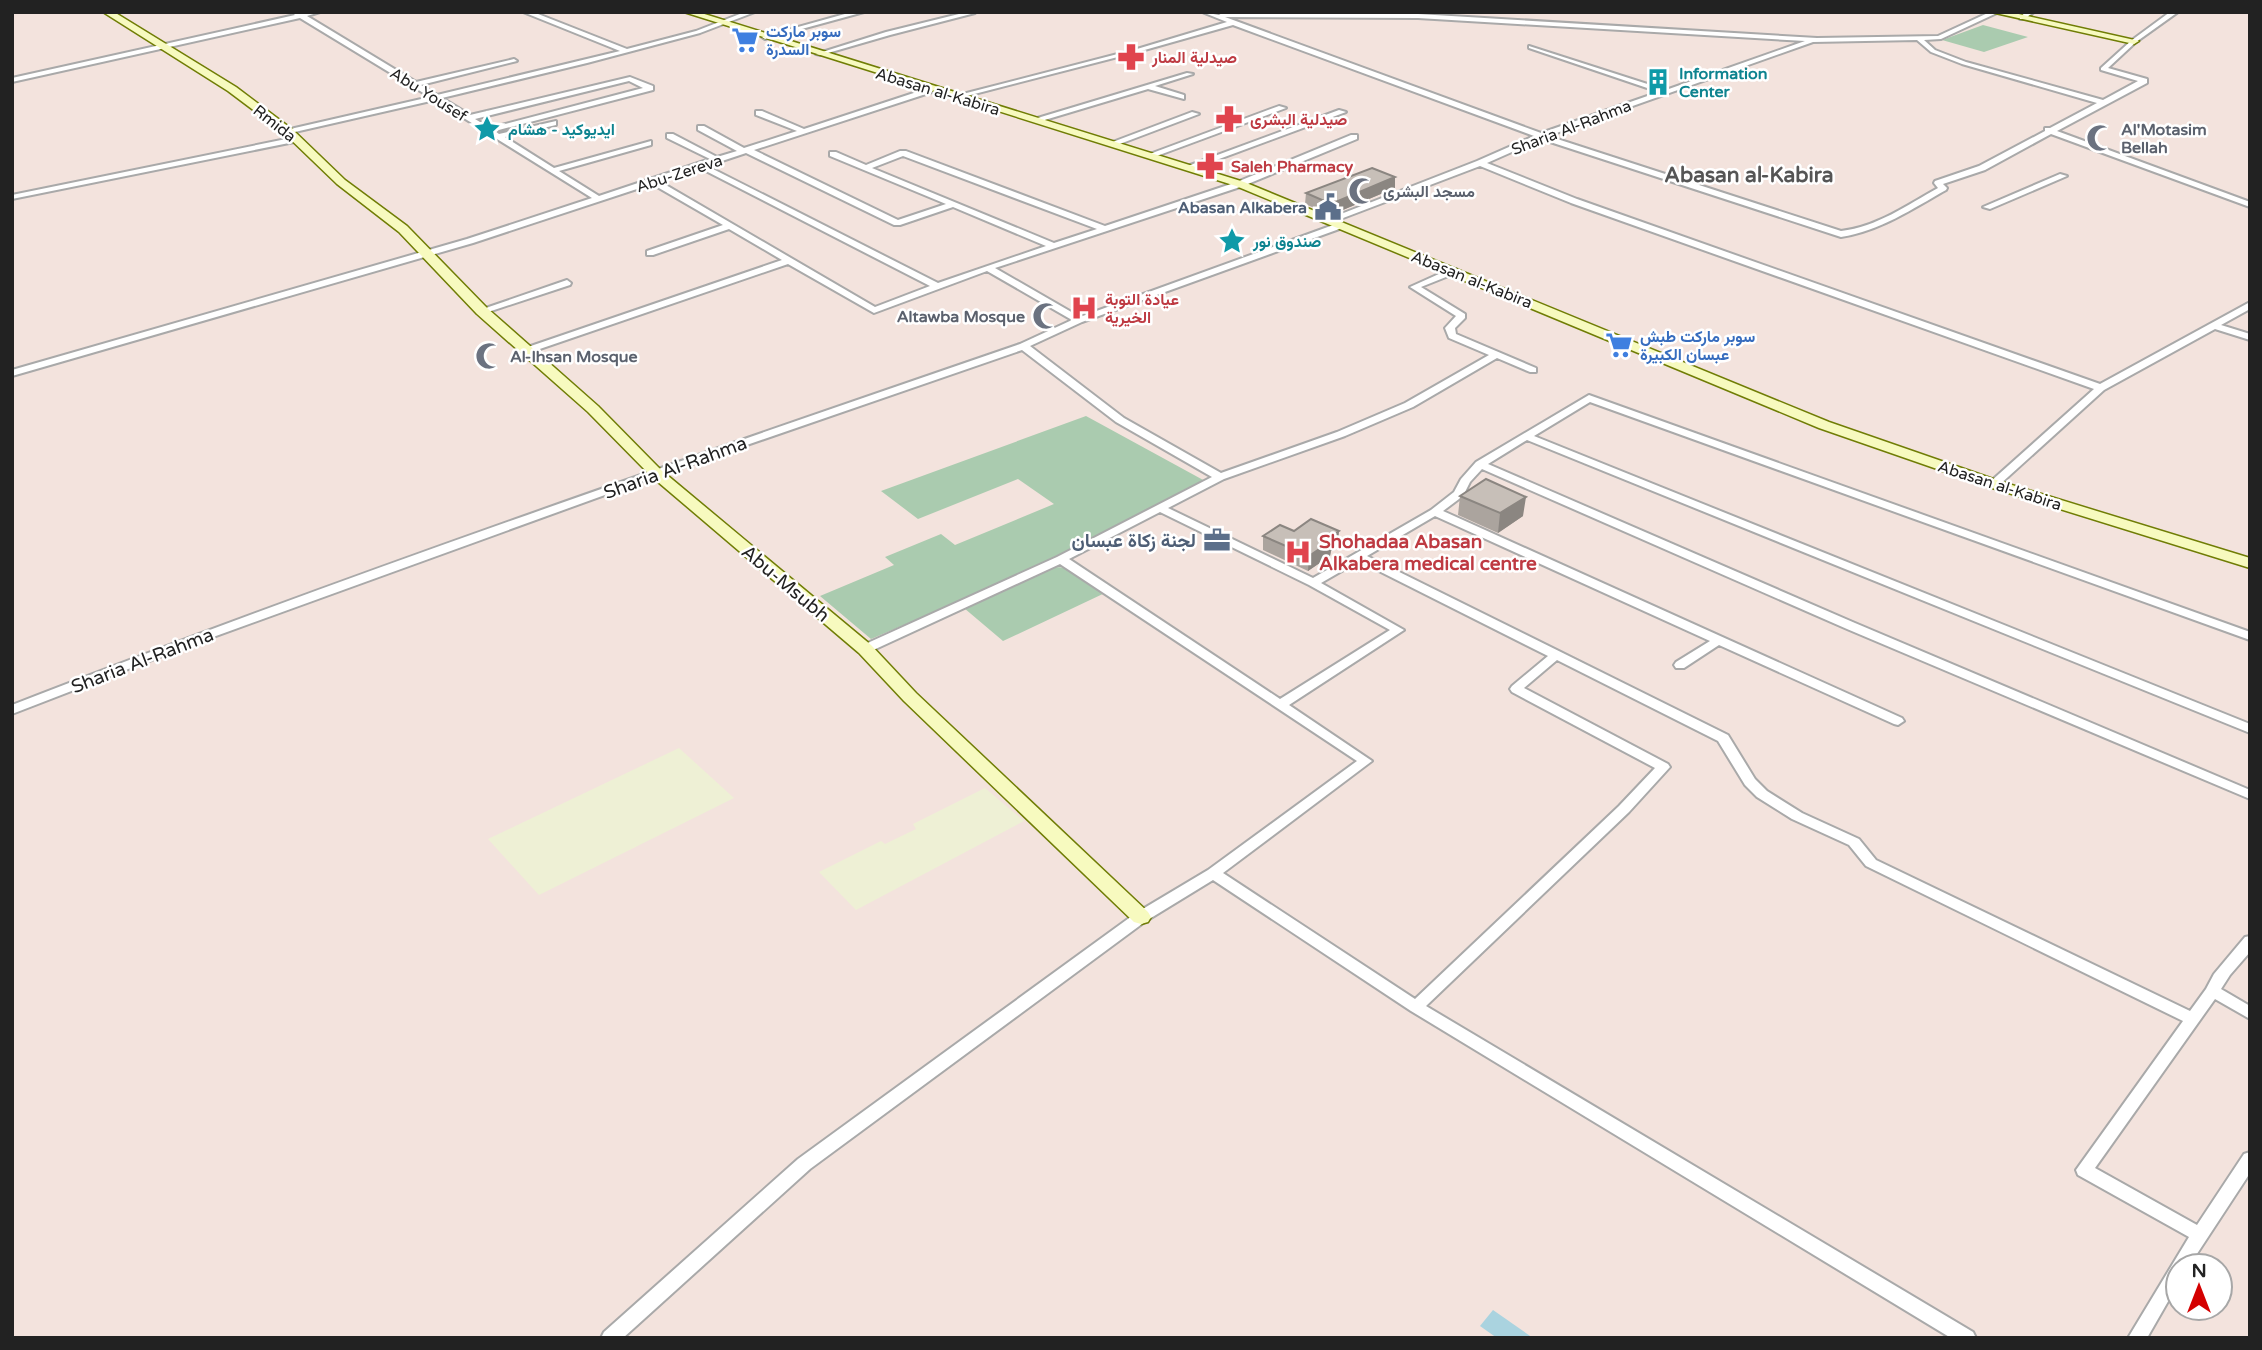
<svg xmlns="http://www.w3.org/2000/svg" width="2262" height="1350" viewBox="0 0 2262 1350" font-family="'Varela Round',Vazirmatn,sans-serif">
<style>
.military{fill:#f3e3dd;fill-rule:evenodd}
.farmland{fill:#eef0d5}
.cemetery{fill:#aacbaf}
.water{fill:#aad3df}
.lines{fill:none;stroke-linecap:round;stroke-linejoin:round}
.street-casing{stroke:#a9a9a9;stroke-width:4}
.secondary-casing{stroke:#707d05;stroke-width:3}
.street{fill:#fff;fill-rule:evenodd}
.secondary{fill:#f7fabf;fill-rule:evenodd}
.wall{fill:#aba49e}
.shaded-wall{fill:#8b8681}
.building{fill:#c7bfb8;stroke:#8b8681;stroke-width:2}
.labels{text-anchor:middle;stroke-width:5;stroke-linejoin:round;paint-order:stroke}
.far-shop-label{font-size:16px;font-weight:bold;fill:#366cbe;stroke:#fff;text-anchor:start}
.far-health-label{font-size:16px;font-weight:bold;fill:#be3a42;stroke:#fff;text-anchor:start}
.far-culture-label{font-size:16px;font-weight:bold;fill:#0d838f;stroke:#fff;text-anchor:start}
.far-street-label{font-size:16px;fill:#222;stroke:#fff}
.far-worship-label{font-size:16px;font-weight:bold;fill:#5b616d;stroke:#fff;text-anchor:start}
.far-service-label{font-size:16px;font-weight:bold;fill:#4e5e75;stroke:#fff;text-anchor:end}
.street-label{font-size:19px;fill:#222;stroke:#fff}
.service-label{font-size:19px;font-weight:bold;fill:#4e5e75;stroke:#fff;text-anchor:end}
.health-label{font-size:19px;font-weight:bold;fill:#be3a42;stroke:#fff;text-anchor:start}
.far-district-label{font-size:21px;font-weight:bold;fill:#555;stroke:#fff}
</style>
<rect width="100%" height="100%" fill="#f2efe9"/>
<path class="military" d="M12 12H2250V1338H12ZM2178 1266H2220V1308H2178Z"/>
<path class="farmland" d="M679 748 734 798 539 895 488 839Z
M985 788 1024 821 856 910 819 872 881 841 885 844 916 829 913 824Z"/>
<path class="cemetery" d="M1983 25 2028 37 1984 52 1942 40Z
M1086 416 1205 481 1049 563 871 639 820 596 894 565 885 557 941 534 955 545 1054 504 1018 479 918 519 881 491Z
M1055 567 1071 568 1107 592 1003 641 964 608Z"/>
<path class="water" d="M1493 1310 1533 1338H1497L1480 1326Z"/>
<g class="lines">
<defs>
<path id="street" d="M292 12H320L307 16 416 82 514 59 517 61 421 85 437 95 620 51 523 12H533L627 49 696 31 745 12H755L700 33 587 63 442 98 470 115 630 77 653 86V90L495 131 499 134 556 121V125L505 137 554 168 651 141V145L559 171 599 196 710 159 667 138V134H673L717 157 737 151 698 130V126H704L744 148 797 131 756 115V111H762L804 129 929 88 933 90 932 92 754 150 898 220 946 204 830 156V152H836L866 165 900 151H906L1105 226 1237 182 1351 135H1357V139L1243 186 995 268 1080 317 1336 224H1342V228L1082 322 1030 346 1124 418 1221 473 1337 432 1405 403 1489 355 1449 338 1445 328 1456 316 1410 287 1450 269H1456V273L1421 287 1465 314V318L1455 328 1456 334 1536 368V372H1530L1497 358 1413 407 1345 436 1224 479 1168 508 1313 578 1431 510 1454 492 1461 479 1476 462 1589 395 2250 632V640L1590 402 1534 436 2250 724V733L1527 440 1488 464 1855 623 2250 790V799L1847 629 1482 469 1470 482 1463 496 1443 511 1902 718 1904 721 1898 725 1894 724 1719 645 1684 668H1676L1674 665 1676 662 1710 641 1435 516 1367 556 1728 735 1755 779 1767 791 1802 813 1859 839 1876 860 2190 1011 2206 989 2214 974 2245 937 2250 936V952L2230 975 2221 989 2250 1006V1019L2215 999 2095 1168 2197 1225 2244 1154 2250 1152V1173L2189 1266H2178V1284L2147 1338H2128L2189 1237 2078 1175 2076 1170 2183 1021 1866 866 1849 845 1792 819 1757 797 1745 785 1718 741 1557 660 1524 688 1668 764 1670 767 1629 812 1426 1006 1973 1332 1976 1338H1951L1411 1011 1213 880 1146 921 810 1169 623 1338H601L604 1332 798 1159 1136 913 1208 870 1357 761 1060 564 869 652H861L859 649 861 646 1057 557 1212 477 1116 422 1022 350 660 475 180 649 12 714V705C345 576 682 460 1020 344L1072 320 987 271 874 313 788 264 531 352H525V348L782 260 729 229 653 255H647V251L723 225 652 184 473 243 12 376V370L467 239 592 198 497 139H493L487 133H483V130L435 100 286 134V130L430 97 300 18 12 82V78L295 15ZM629 81 643 88 490 128 475 119ZM746 153 894 225H900L953 207 1046 246 938 283 707 166ZM903 156 1097 229 1054 243 872 168ZM700 168 930 286 875 307 659 181ZM1160 512 1309 585 1390 630 1280 699 1069 559ZM1359 561 1548 656 1512 686 1510 689 1512 692 1655 768 1619 806 1415 999 1223 873 1372 761 1289 705 1404 630 1321 583Z
M852 12H864L765 39 762 37Z
M967 12 975 13 890 35 821 55 816 54 886 32Z
M1202 12 1219 15 1222 13 1418 14 1817 38 1938 36 1990 12H1999L1941 39 1924 40 1935 50 1966 62 2103 100 2138 81 2101 70V68L2132 40 2170 12H2178L2136 42 2108 68 2147 79V83L2057 131 2250 202V207L2051 134 1985 170 1943 184 1947 188 1946 190C1912 209 1880 231 1841 237L1541 139 1487 163 1577 199 2100 384 2250 302V309L2221 325 2250 334V340L2215 329 2104 390 1998 486 1994 487 1989 484 1990 482 2094 389 1571 203 1480 166 1330 223 1323 221 1477 161 1534 136 1233 25 1141 51 955 99 951 97 1137 49 1227 22ZM1225 17 1418 18 1805 41 1666 90 1529 46V48L1659 92 1541 133ZM1917 40 1931 52 1962 64 2097 103 2050 128H2045V131L1979 166 1935 181 1934 183 1938 188C1907 205 1877 227 1841 231L1548 136 1813 42Z
M2026 12H2034L2024 19H2020V17Z
M1187 73 1193 74 1155 86 1184 95V99L1148 89 1038 122 1031 120Z
M1279 106 1286 108 1154 157 1147 155Z
M1339 110 1346 112 1192 169 1185 167Z
M1192 112 1199 114 1117 145 1110 143Z
M296 137 300 139 299 141 12 199V195Z
M2060 174 2067 176 1990 209 1983 207Z
M567 280 571 283 570 285 485 313H479L477 311Z"/>
<path id="secondary" d="M103 12H114L236 87 293 130 345 180 407 226 487 308 598 406 661 470 871 645 916 693 1148 912 1151 917 1148 922 1141 924 1134 922 904 701 859 653 651 476 588 412 477 314 399 232 337 184 285 134 228 91Z
M684 12H698L1244 182 1829 422 1999 481 2250 558V568L1989 487 1819 428 1236 186Z
M1991 12H2010L2139 41 2134 44Z"/>
</defs>
<use href="#street" class="street-casing"/>
<use href="#secondary" class="secondary-casing"/>
<use href="#street" class="street"/>
<use href="#secondary" class="secondary"/>
</g>
<path class="wall" d="M1395 177V188L1331 215 1305 204 1306 193Z
M1460 496 1523 516 1498 533 1458 515Z
M1294 531 1338 546 1331 551 1330 556 1308 571 1263 550V536Z"/>
<path class="shaded-wall" d="M1395 177V188L1331 215V204Z
M1526 497 1523 516 1498 533 1500 513Z
M1339 531 1338 546 1331 551 1330 556 1308 571 1309 556 1327 539Z"/>
<path class="building" d="M1372 168 1395 177 1331 204 1306 193Z
M1486 479 1526 497 1500 513 1460 496Z
M1311 519 1339 531 1327 539 1331 541 1309 556 1263 536 1280 525 1294 531Z"/>
<defs>
<symbol id="supermarket-bare" viewBox="-9 -9 18 18"><path d="M-6-5.5h2.5l.6 2H6L4.5 2H-2.5L-4.4-4H-6ZM-1.5 3.2a1.3 1.3 0 1 0 .1 0ZM3 3.2a1.3 1.3 0 1 0 .1 0Z" fill="#3f7fe0" stroke="#fff" stroke-width="2.5" paint-order="stroke"/></symbol>
<symbol id="pharmacy-bare" viewBox="-9 -9 18 18"><path d="M-2-6h4v4h4v4h-4v4h-4v-4h-4v-4h4Z" fill="#e0444e" stroke="#fff" stroke-width="2.5" paint-order="stroke"/></symbol>
<symbol id="building-bare" viewBox="-9 -9 18 18"><path d="M-4-6H4V6H1V3H-1V6H-4ZM-2.5-4.3h1.7v1.8h-1.7ZM.8-4.3h1.7v1.8H.8ZM-2.5-1h1.7V.8h-1.7ZM.8-1h1.7V.8H.8Z" fill="#0f9aa8" stroke="#fff" stroke-width="2.5" paint-order="stroke"/></symbol>
<symbol id="sight-bare" viewBox="-9 -9 18 18"><path d="M0-6L1.8-2.2L6-1.7L2.9 1.2L3.7 5.4L0 3.3L-3.7 5.4L-2.9 1.2L-6-1.7L-1.8-2.2Z" fill="#0f9aa8" stroke="#fff" stroke-width="2.5" paint-order="stroke"/></symbol>
<symbol id="mosque-bare" viewBox="-9 -9 18 18"><path d="M3.5-4.9A6 6 0 1 0 3.5 4.9A5 5 0 1 1 3.5-4.9Z" fill="#6b7280" stroke="#fff" stroke-width="2.5" paint-order="stroke"/></symbol>
<symbol id="civic-bare" viewBox="-9 -9 18 18"><path d="M-.6-6.5H3V-4.5H.6V-3L4-1V1h2V6H-6V1h2V-1L-.6-3ZM-1.2 2.5V6h2.4V2.5Z" fill="#5c6f8a" stroke="#fff" stroke-width="2.5" paint-order="stroke"/></symbol>
<symbol id="hospital-bare" viewBox="-9 -9 18 18"><path d="M-5-5h3v3.5h4V-5h3V5h-3V1.5h-4V5h-3Z" fill="#e0444e" stroke="#fff" stroke-width="2.5" paint-order="stroke"/></symbol>
<symbol id="office-bare" viewBox="-9 -9 18 18"><path d="M-6-3h4V-5.5h4V-3h4V5H-6ZM-1-4.5V-3h2v-1.5ZM-6 0V1H6V0Z" fill="#5c6f8a" stroke="#fff" stroke-width="2.5" paint-order="stroke"/></symbol>
</defs>
<g fill-rule="evenodd">
<use href="#supermarket-bare" x="726" y="21" width="38" height="38"/>
<use href="#pharmacy-bare" x="1112" y="38" width="38" height="38"/>
<use href="#building-bare" x="1639" y="63" width="38" height="38"/>
<use href="#pharmacy-bare" x="1210" y="100" width="38" height="38"/>
<use href="#sight-bare" x="468" y="110" width="38" height="38"/>
<use href="#mosque-bare" x="2081" y="119" width="38" height="38"/>
<use href="#pharmacy-bare" x="1191" y="147" width="38" height="38"/>
<use href="#mosque-bare" x="1343" y="172" width="38" height="38"/>
<use href="#civic-bare" x="1309" y="188" width="38" height="38"/>
<use href="#sight-bare" x="1213" y="222" width="38" height="38"/>
<use href="#hospital-bare" x="1065" y="289" width="38" height="38"/>
<use href="#mosque-bare" x="1027" y="297" width="38" height="38"/>
<use href="#supermarket-bare" x="1600" y="326" width="38" height="38"/>
<use href="#mosque-bare" x="470" y="337" width="38" height="38"/>
<use href="#office-bare" x="1198" y="521" width="38" height="38"/>
<use href="#hospital-bare" x="1279" y="533" width="38" height="38"/>
</g>
<g class="labels">
<g class="far-shop-label">
<text x="766" y="37">سوبر ماركت<tspan x="766" dy="18">السدرة</tspan></text>
<text x="1640" y="342">سوبر ماركت طبش<tspan x="1640" dy="18">عبسان الكبيرة</tspan></text>
</g>
<g class="far-health-label">
<text x="1152" y="63">صيدلية المنار</text>
<text x="1250" y="125">صيدلية البشرى</text>
<text x="1231" y="172">Saleh Pharmacy</text>
<text x="1105" y="305">عيادة التوبة<tspan x="1105" dy="18">الخيرية</tspan></text>
</g>
<g class="far-culture-label">
<text x="1679" y="79">Information<tspan x="1679" dy="18">Center</tspan></text>
<text x="508" y="135">ايديوكيد - هشام</text>
<text x="1253" y="247">صندوق نور</text>
</g>
<g class="far-street-label">
<text transform="translate(938 91) rotate(17)" y="6">Abasan al-Kabira</text>
<text transform="translate(429 94) rotate(32)" y="6">Abu Yousef</text>
<text transform="translate(275 123) rotate(38)" y="6">Rmida</text>
<text transform="translate(1571 127) rotate(-21)" y="6">Sharia Al-Rahma</text>
<text transform="translate(679 173) rotate(-18)" y="6">Abu-Zereva</text>
<text transform="translate(1472 279) rotate(22)" y="6">Abasan al-Kabira</text>
<text transform="translate(2000 485) rotate(18)" y="6">Abasan al-Kabira</text>
</g>
<g class="far-worship-label">
<text x="2121" y="135">Al'Motasim<tspan x="2121" dy="18">Bellah</tspan></text>
<text x="1383" y="197">مسجد البشرى</text>
<text x="1025" y="322" text-anchor="end">Altawba Mosque</text>
<text x="510" y="362">Al-Ihsan Mosque</text>
</g>
<g class="far-service-label">
<text x="1307" y="213">Abasan Alkabera</text>
</g>
<g class="street-label">
<text transform="translate(675 467) rotate(-20)" y="7">Sharia Al-Rahma</text>
<text transform="translate(786 583) rotate(40)" y="7">Abu-Msubh</text>
<text transform="translate(142 660) rotate(-21)" y="7">Sharia Al-Rahma</text>
</g>
<g class="service-label">
<text x="1196" y="547">لجنة زكاة عبسان</text>
</g>
<g class="health-label">
<text x="1319" y="548">Shohadaa Abasan<tspan x="1319" dy="22">Alkabera medical centre</tspan></text>
</g>
<g class="far-district-label">
<text x="1749" y="182">Abasan al-Kabira</text>
</g>
</g>
<rect width="2262" height="1350" fill="none" stroke="#222222" stroke-width="28"/>
<g transform="translate(2199 1287)"><circle r="33" fill="#ffffff" stroke="#a7a7a7" stroke-width="2"/>
<path d="M0-5L12 26L0 18L-12 26Z" fill="#d40000"/>
<text y="-10" font-size="19" font-weight="bold" text-anchor="middle" fill="#222222">N</text>
</g>
</svg>
